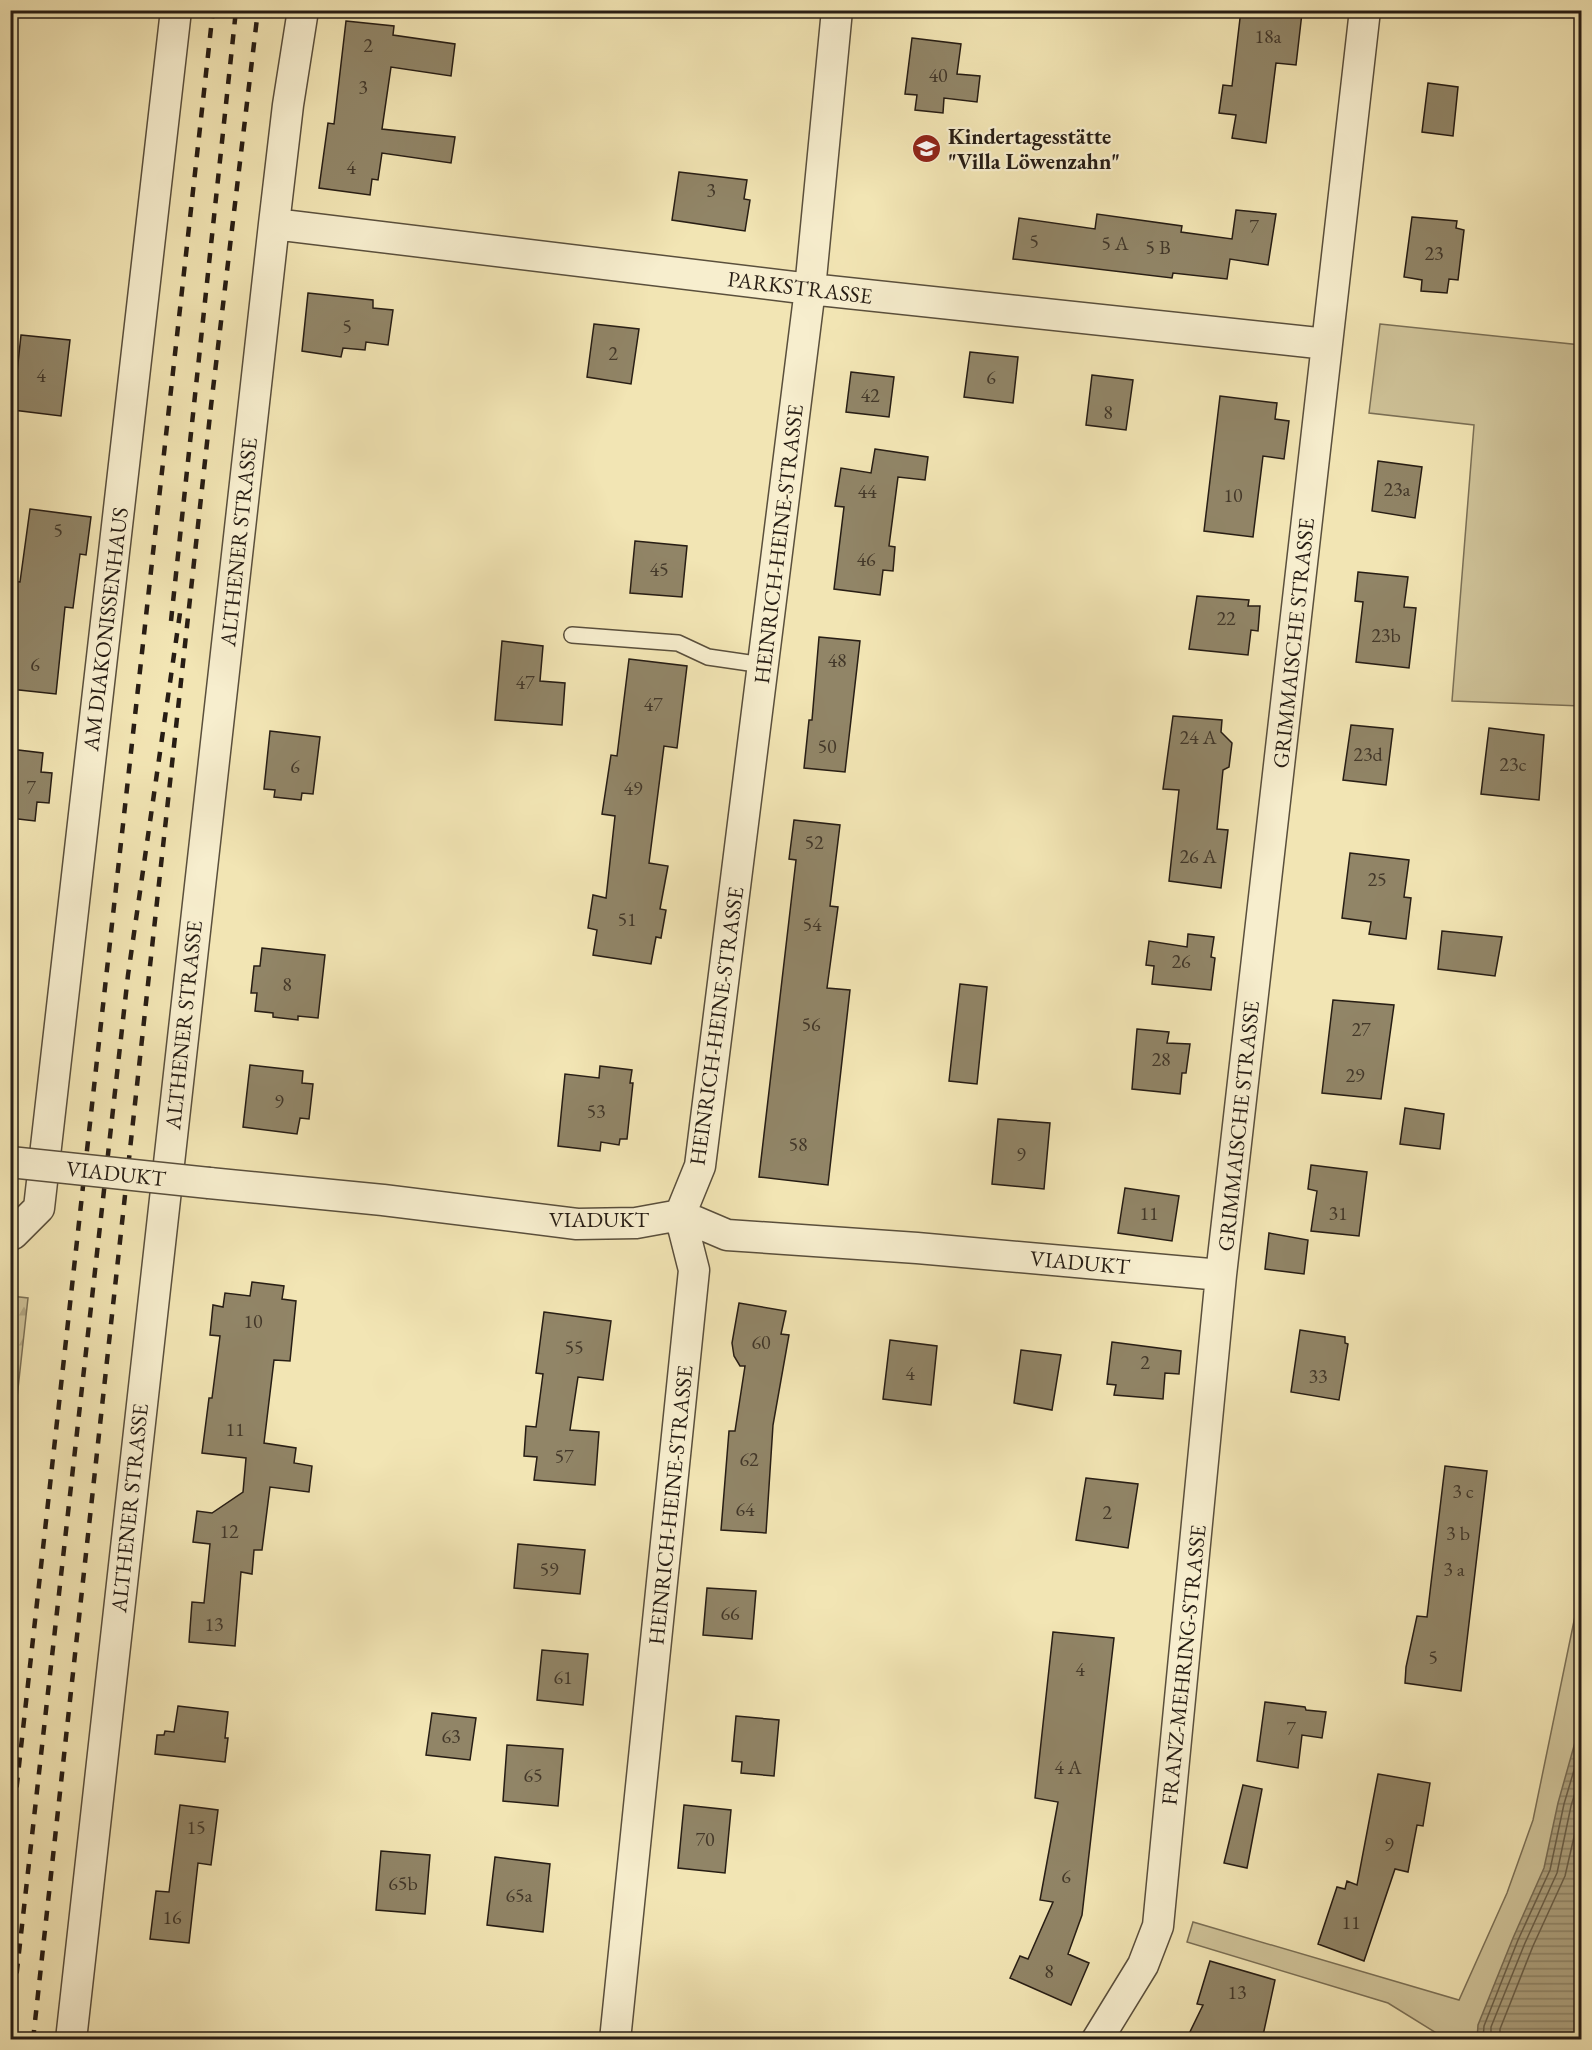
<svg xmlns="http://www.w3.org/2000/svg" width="1592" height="2050" viewBox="0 0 1592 2050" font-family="'EB Garamond',serif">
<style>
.forest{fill:url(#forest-firs);stroke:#7b7056;stroke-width:1.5}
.green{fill:#cfc399;stroke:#7b7056;stroke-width:1.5}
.water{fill:url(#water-rules);stroke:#776c54;stroke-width:1.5}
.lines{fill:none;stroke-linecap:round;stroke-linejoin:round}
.shore{stroke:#6a5f49;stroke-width:1.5}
.building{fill:#918567;stroke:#271d14;stroke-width:1.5}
.service-casing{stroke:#5a4f3c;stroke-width:18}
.minor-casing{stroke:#5a4f3c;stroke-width:33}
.service{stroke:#f7eece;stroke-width:15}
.minor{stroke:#f7eece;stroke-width:30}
.rail{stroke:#271d14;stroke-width:4.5;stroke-dasharray:10 10;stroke-linecap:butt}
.minor-bridge-casing{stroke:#5a4f3c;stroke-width:33;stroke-linecap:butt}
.minor-bridge{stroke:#f7eece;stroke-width:30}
.labels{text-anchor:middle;stroke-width:4.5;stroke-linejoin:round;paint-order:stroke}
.number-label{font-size:20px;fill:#423729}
.poi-label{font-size:22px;font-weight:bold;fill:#271d14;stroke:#f7eece;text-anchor:start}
.street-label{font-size:22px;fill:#271d14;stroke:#f7eece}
</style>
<defs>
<pattern id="forest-firs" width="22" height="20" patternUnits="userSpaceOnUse" patternTransform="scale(1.5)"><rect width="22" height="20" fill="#cfc399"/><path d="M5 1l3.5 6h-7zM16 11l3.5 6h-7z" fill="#b2a783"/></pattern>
<pattern id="water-rules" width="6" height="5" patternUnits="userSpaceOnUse" patternTransform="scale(1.5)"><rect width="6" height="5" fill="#ada17e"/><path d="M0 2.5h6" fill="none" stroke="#8d8366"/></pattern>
</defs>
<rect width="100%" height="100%" fill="#f2e5b4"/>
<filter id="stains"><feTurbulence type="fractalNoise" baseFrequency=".00333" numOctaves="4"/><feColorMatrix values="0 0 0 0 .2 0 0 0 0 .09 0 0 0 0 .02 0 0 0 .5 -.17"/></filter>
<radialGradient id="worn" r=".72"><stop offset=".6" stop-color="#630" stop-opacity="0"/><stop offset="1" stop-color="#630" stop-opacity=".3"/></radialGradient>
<path class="forest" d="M11 1296 28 1298 11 1452 10 1296Z"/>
<path class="green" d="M1380 324 1581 345V706L1452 701 1474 425 1369 413Z
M1581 1587V2039H1446L1388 2003 1187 1942 1193 1922 1459 2000 1507 1893 1533 1820Z"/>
<path class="water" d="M1581 1721V2039H1477L1478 2025 1513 1938 1544 1868 1558 1803Z"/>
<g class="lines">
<path class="shore" d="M1483 2040 1484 2026 1518 1940 1550 1870 1564 1804 1582 1743
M1491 2040V2027L1525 1943 1557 1873 1571 1806 1582 1770
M1500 2040V2029L1533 1946 1565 1876 1582 1802"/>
</g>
<path class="building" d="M1241 10H1278L1302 13 1296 65 1276 63 1266 143 1232 138 1236 115 1219 113 1223 85 1232 86Z
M346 21 394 26 393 35 455 44 451 76 391 67 382 129 455 137 451 163 382 153 378 180 372 179 370 195 319 188 328 123 334 124Z
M912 38 961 44 957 74 980 76 977 102 944 98 943 113 915 110 917 95 905 94Z
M1428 83 1458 87 1453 136 1422 132Z
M679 172 747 180 744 199 750 200 745 231 672 220Z
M1236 210 1276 214 1268 265 1230 259 1227 279 1173 273 1172 278 1013 259 1019 218 1095 229 1097 214 1182 226 1181 232 1232 239Z
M1412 217 1457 221 1456 228 1464 230 1458 280 1449 279 1447 293 1421 291 1422 280 1404 277Z
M308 293 373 300V308L393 310 388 345 366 342 365 350 343 348 341 357 302 351Z
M594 324 639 329 631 384 587 377Z
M21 335 70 340 61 416 13 410Z
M970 352 1018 357 1013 403 964 397Z
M851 372 894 377 889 417 846 412Z
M1092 375 1133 380 1126 430 1086 425Z
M1220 396 1277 403 1275 419 1289 421 1284 459 1263 456 1253 537 1204 531Z
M875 449 928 457 925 480 898 477 889 546 895 547 893 571 883 570 880 595 834 589 844 507 835 506 841 468 871 473Z
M1378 461 1422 467 1415 518 1372 511Z
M30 509 91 517 86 555 80 554 73 608 65 607 56 694 10 689V581L20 582Z
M635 541 687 546 682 597 630 593Z
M1358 572 1408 577 1404 607 1416 608 1409 668 1356 662 1363 602 1355 601Z
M1197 596 1249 600 1248 606H1260L1258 631 1251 630 1248 655 1189 649Z
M819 637 860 641 845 772 804 768 809 720H812Z
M502 641 543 646 540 681 565 683 562 725 495 720Z
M629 659 687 666 677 748 664 746 649 863 668 866 660 909 666 910 661 938 656 937 651 964 593 955 597 930 588 928 593 895 606 898 615 816 602 814 611 755 617 756Z
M1173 716 1222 720 1221 732 1232 743 1229 767 1223 770 1217 829 1228 830 1221 888 1169 881 1179 790 1163 789Z
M1351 725 1393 729 1386 785 1343 780Z
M1489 728 1544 735 1539 800 1481 794Z
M270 731 320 737 313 794 302 793 301 800 274 797 275 790 264 789Z
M10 749 43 753 41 772 52 773 49 803 37 802 35 821 10 818Z
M794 820 840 825 830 906 838 907 827 988 850 990 828 1185 759 1177 796 860 789 859Z
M1350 853 1409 860 1404 897 1411 898 1406 939 1369 934 1371 922 1342 918Z
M1442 931 1502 937 1495 976 1438 969Z
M1188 934 1214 937 1211 957 1215 958 1211 990 1152 984 1154 966 1146 965 1149 941 1187 947Z
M262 948 325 955 318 1018 298 1016V1020L273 1017V1013L255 1011 257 993H251L254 966H260Z
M960 984 987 987 977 1084 949 1081Z
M1333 1000 1394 1005 1381 1099 1322 1093Z
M1137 1029 1169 1032 1167 1043 1190 1044 1186 1073H1182L1180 1094 1132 1089Z
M250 1065 303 1071 302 1083 313 1084 309 1119 300 1118 297 1134 243 1127Z
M600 1066 632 1070 630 1083H633L627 1139H620L619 1145 601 1142 600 1151 558 1146 565 1074 599 1078Z
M1405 1108 1444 1114 1440 1149 1400 1144Z
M998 1119 1050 1123 1044 1189 992 1184Z
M1311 1165 1367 1172 1359 1236 1311 1231 1317 1191 1308 1189Z
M1125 1188 1179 1196 1172 1241 1118 1233Z
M1269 1233 1308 1240 1304 1274 1265 1269Z
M252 1282 284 1286 282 1299 296 1301 290 1361 274 1360 264 1443 296 1448 294 1463 312 1466 309 1492 270 1487 262 1550H254L252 1574 241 1572 235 1646 189 1642 192 1602 204 1603 210 1544 193 1542 197 1511 212 1513 243 1492 246 1458 202 1453 209 1398H212L220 1336 210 1335 213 1305 223 1307 225 1293 250 1296Z
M739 1303 786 1311 781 1334 789 1335 773 1425 766 1533 721 1530 729 1431H735L745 1366H740L734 1356 732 1343Z
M544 1312 611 1321 603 1380 578 1377 570 1430 599 1432 595 1485 534 1480 537 1457 524 1456 526 1426 536 1427 543 1374 536 1373Z
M1300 1330 1345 1337V1343L1348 1344 1339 1400 1291 1392Z
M890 1340 937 1346 931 1405 883 1399Z
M1112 1342 1181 1351 1179 1374 1165 1373 1163 1399 1114 1395 1116 1385 1107 1384Z
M1021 1350 1061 1355 1052 1410 1014 1403Z
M1445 1466 1487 1471 1461 1691 1405 1683 1406 1667 1417 1616 1427 1617Z
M1086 1478 1138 1484 1128 1548 1076 1540Z
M518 1544 585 1550 580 1594 514 1588Z
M707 1588 756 1591 752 1639 703 1635Z
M1053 1632 1114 1638 1082 1915 1068 1954 1089 1963 1071 2005 1010 1978 1020 1956 1028 1959 1053 1902 1040 1900 1058 1802 1035 1798Z
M542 1650 588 1654 583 1705 537 1700Z
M1265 1702 1305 1707 1306 1710 1326 1712 1322 1738 1302 1735 1298 1768 1257 1761Z
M178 1706 228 1712 225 1738H228L225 1762 155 1754 157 1735H164L165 1731 174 1732Z
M432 1713 476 1718 470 1760 426 1755Z
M736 1716 779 1720 774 1776 741 1773 742 1762 732 1761Z
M507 1745 563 1749 558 1806 503 1801Z
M1378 1774 1430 1783 1423 1826 1417 1825 1408 1872 1395 1869 1364 1961 1318 1944 1337 1887 1345 1889 1347 1881 1357 1885Z
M1243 1785 1262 1789 1247 1868 1224 1863Z
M180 1805 218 1810 211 1865 198 1863 189 1943 150 1939 156 1891 169 1892Z
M684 1805 731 1810 725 1873 678 1868Z
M381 1851 430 1855 425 1914 376 1910Z
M495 1857 550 1864 543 1932 487 1925Z
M1210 1961 1275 1980 1262 2040H1186L1203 2005 1197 2004Z"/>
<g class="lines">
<defs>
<path id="service" d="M572 635 678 643 708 657 763 665"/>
<path id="minor" d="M274 224 810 289 1327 344
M209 1183 383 1200 577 1224 636 1223 680 1215 727 1235 917 1248 1221 1275
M10 1235 13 1234 39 1208 176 10
M71 2040 274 224 288 105 303 10
M615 2040 694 1270 680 1215 700 1166 810 289 837 10
M1097 2040 1143 1965 1158 1926 1221 1275 1365 10"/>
</defs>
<use href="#service" class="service-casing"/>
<use href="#minor" class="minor-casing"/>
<use href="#service" class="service"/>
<use href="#minor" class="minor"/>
<path class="rail" d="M171 621 236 10
M10 1847 213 10
M10 2033 128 975 181 606
M33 2040 211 406 258 10"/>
<defs>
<path id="minor-bridge" d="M10 1162 209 1183"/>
</defs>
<use href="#minor-bridge" class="minor-bridge-casing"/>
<use href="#minor-bridge" class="minor-bridge"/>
</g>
<defs>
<symbol id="school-disc" viewBox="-11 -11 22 22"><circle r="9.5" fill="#8f2418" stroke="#f7eece"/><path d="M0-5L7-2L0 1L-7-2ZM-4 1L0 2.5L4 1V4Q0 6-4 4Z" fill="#fff"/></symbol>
</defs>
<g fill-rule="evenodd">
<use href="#school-disc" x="910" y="132" width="33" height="33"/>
</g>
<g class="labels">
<g class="number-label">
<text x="1268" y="43">18a</text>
<text x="368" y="52">2</text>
<text x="938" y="82">40</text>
<text x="363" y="94">3</text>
<text x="351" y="174">4</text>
<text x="711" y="197">3</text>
<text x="1254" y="233">7</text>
<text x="1034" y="248">5</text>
<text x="1115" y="250">5 A</text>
<text x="1158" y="254">5 B</text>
<text x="1434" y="260">23</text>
<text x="347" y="333">5</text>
<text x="613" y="360">2</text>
<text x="41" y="382">4</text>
<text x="991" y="384">6</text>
<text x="870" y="402">42</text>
<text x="1108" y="419">8</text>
<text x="1397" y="496">23a</text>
<text x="867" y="498">44</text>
<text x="1233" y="502">10</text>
<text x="58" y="537">5</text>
<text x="866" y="566">46</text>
<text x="659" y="576">45</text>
<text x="1226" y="625">22</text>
<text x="1386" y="642">23b</text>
<text x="837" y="667">48</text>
<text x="35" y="671">6</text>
<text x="525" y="689">47</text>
<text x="653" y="711">47</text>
<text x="1198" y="744">24 A</text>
<text x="827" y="753">50</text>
<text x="1368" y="761">23d</text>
<text x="1513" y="771">23c</text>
<text x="295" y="773">6</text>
<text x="31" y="794">7</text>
<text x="633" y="795">49</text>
<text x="814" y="849">52</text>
<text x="1198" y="863">26 A</text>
<text x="1377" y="886">25</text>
<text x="627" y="926">51</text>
<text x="812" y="931">54</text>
<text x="1181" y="968">26</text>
<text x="287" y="991">8</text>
<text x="811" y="1031">56</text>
<text x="1361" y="1036">27</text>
<text x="1161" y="1066">28</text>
<text x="1355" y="1082">29</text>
<text x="279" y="1108">9</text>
<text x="596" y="1118">53</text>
<text x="798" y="1151">58</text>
<text x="1021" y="1161">9</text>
<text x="1149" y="1220">11</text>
<text x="1338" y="1220">31</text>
<text x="253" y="1328">10</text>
<text x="761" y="1349">60</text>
<text x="574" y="1354">55</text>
<text x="1145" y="1369">2</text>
<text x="910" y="1380">4</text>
<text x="1318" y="1383">33</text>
<text x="235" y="1436">11</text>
<text x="564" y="1463">57</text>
<text x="749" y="1466">62</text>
<text x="1463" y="1498">3 c</text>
<text x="745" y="1516">64</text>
<text x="1107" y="1519">2</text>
<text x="229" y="1538">12</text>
<text x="1458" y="1540">3 b</text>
<text x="549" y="1576">59</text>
<text x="1454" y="1576">3 a</text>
<text x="730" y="1620">66</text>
<text x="214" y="1631">13</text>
<text x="1433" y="1664">5</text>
<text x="1080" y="1676">4</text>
<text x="563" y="1684">61</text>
<text x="1291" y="1735">7</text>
<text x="451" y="1743">63</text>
<text x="1068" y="1774">4 A</text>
<text x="533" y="1782">65</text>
<text x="196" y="1834">15</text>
<text x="705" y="1846">70</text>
<text x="1389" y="1851">9</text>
<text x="1066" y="1883">6</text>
<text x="403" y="1890">65b</text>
<text x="519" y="1902">65a</text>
<text x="172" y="1924">16</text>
<text x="1351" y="1929">11</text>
<text x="1049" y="1978">8</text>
<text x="1237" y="1999">13</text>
</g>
<g class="poi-label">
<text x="948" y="144">Kindertagesstätte<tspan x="948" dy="25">"Villa Löwenzahn"</tspan></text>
</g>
<g class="street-label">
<text transform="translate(800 287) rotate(7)" y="8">PARKSTRASSE</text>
<text transform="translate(238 542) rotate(-84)" y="8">ALTHENER STRASSE</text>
<text transform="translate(778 544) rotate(-83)" y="8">HEINRICH-HEINE-STRASSE</text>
<text transform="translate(105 629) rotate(-83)" y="8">AM DIAKONISSENHAUS</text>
<text transform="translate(1293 643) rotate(-84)" y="8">GRIMMAISCHE STRASSE</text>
<text transform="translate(183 1025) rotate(-84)" y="8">ALTHENER STRASSE</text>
<text transform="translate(716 1026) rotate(-82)" y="8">HEINRICH-HEINE-STRASSE</text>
<text transform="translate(1238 1126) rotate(-84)" y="8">GRIMMAISCHE STRASSE</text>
<text transform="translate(116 1173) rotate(6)" y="8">VIADUKT</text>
<text x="599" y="1227">VIADUKT</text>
<text transform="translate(1080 1262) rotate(5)" y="8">VIADUKT</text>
<text transform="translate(670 1505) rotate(-84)" y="8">HEINRICH-HEINE-STRASSE</text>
<text transform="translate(129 1508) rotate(-84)" y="8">ALTHENER STRASSE</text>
<text transform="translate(1183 1665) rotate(-84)" y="8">FRANZ-MEHRING-STRASSE</text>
</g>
</g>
<rect width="1592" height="2050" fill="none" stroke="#f2e5b4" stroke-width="36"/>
<rect x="12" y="12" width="1568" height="2026" fill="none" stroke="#271d14" stroke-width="3"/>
<rect x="18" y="18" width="1556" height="2014" fill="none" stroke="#271d14" stroke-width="1.5"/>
<rect width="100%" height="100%" filter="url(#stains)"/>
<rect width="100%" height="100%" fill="url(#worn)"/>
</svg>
